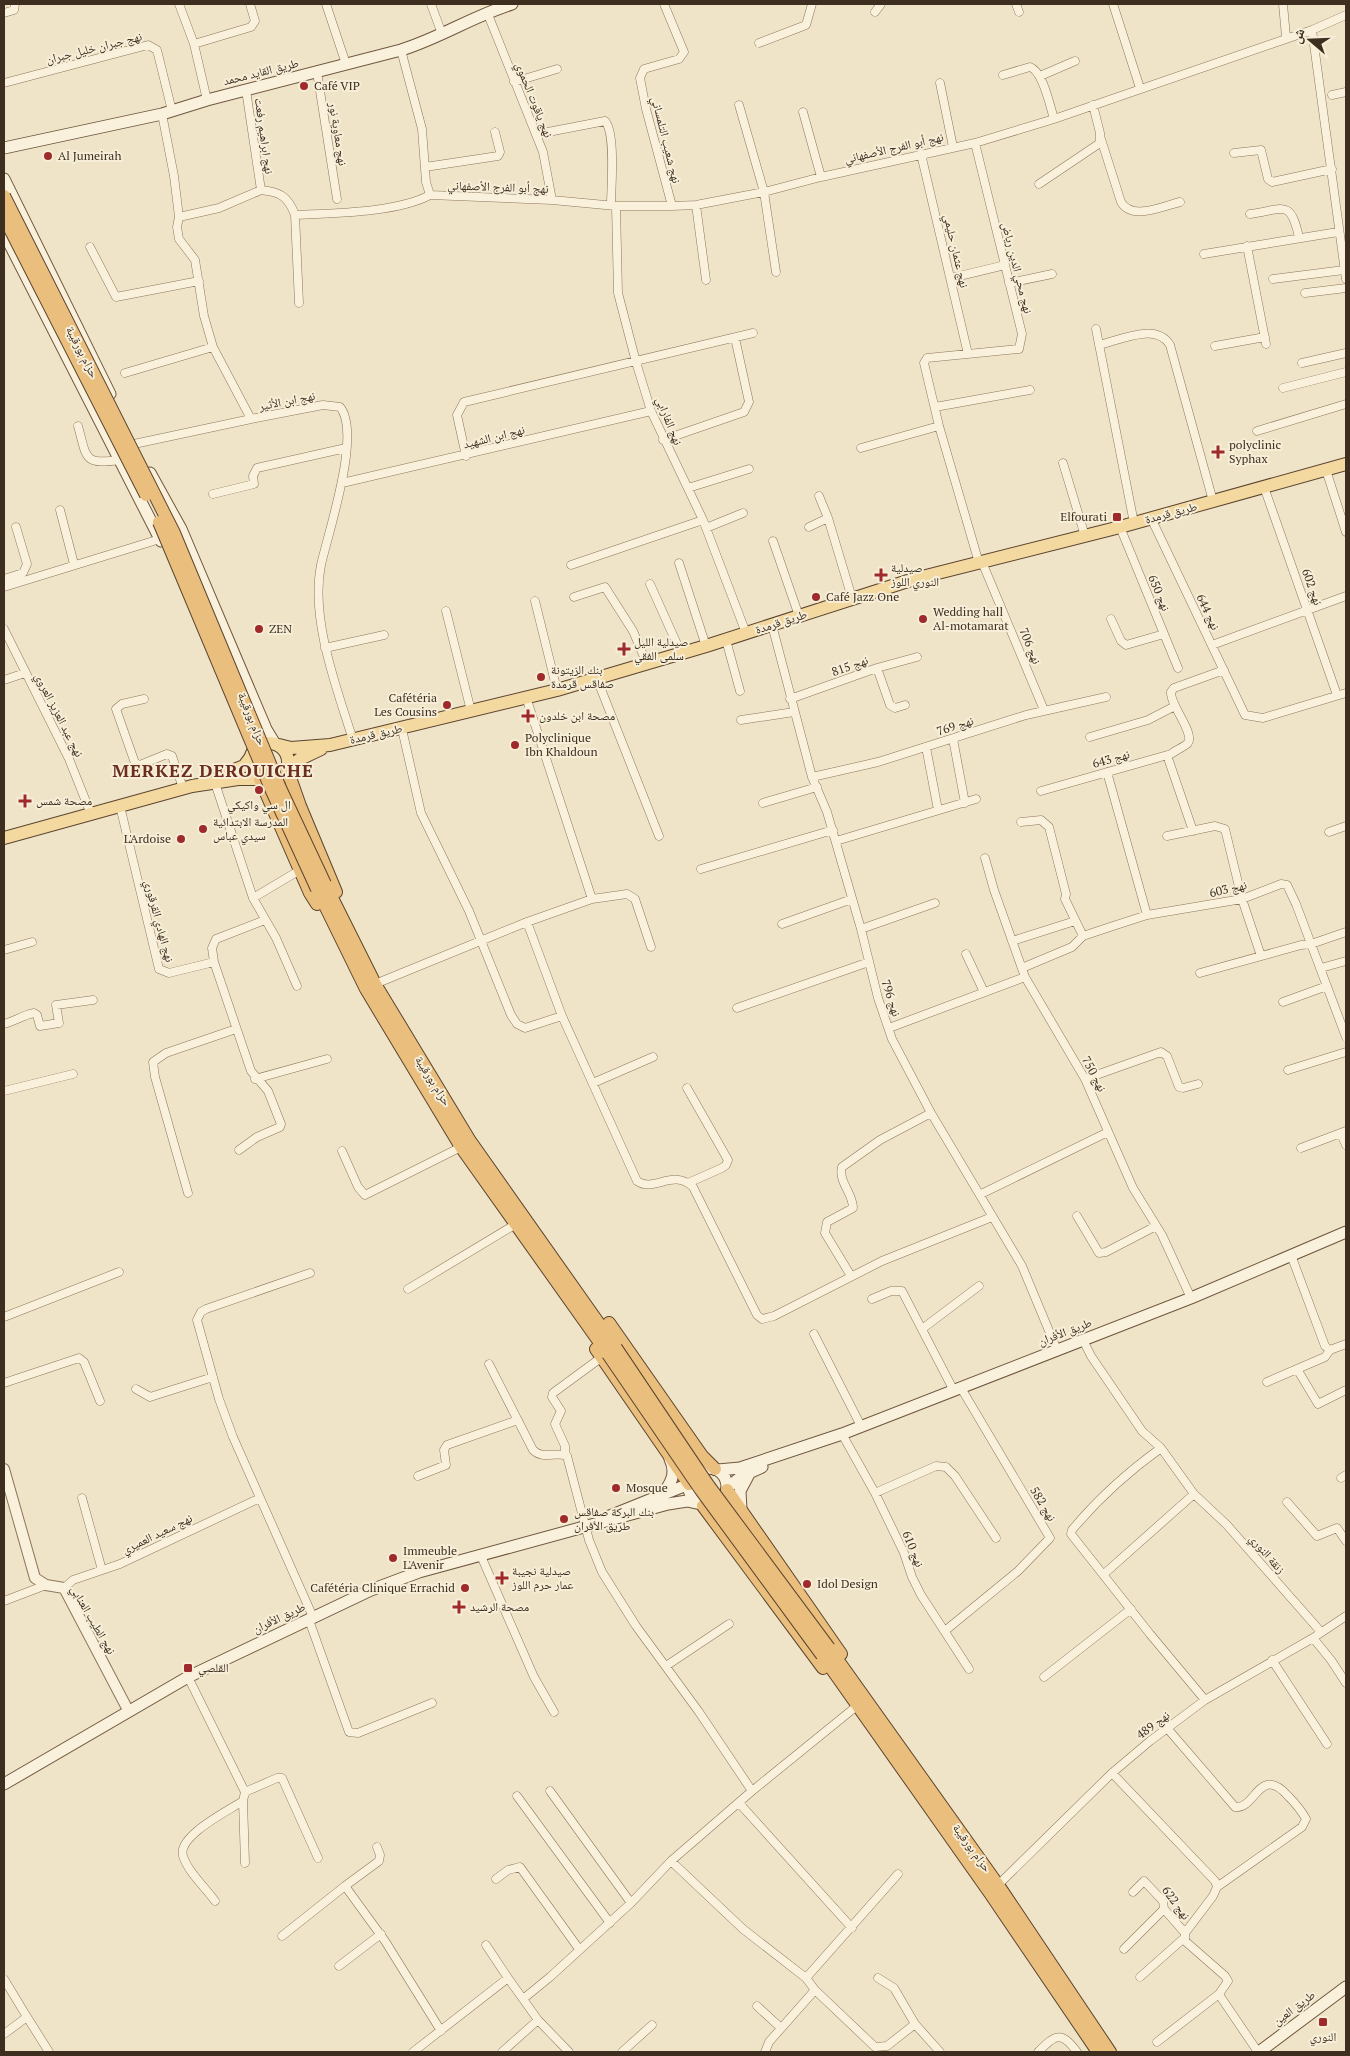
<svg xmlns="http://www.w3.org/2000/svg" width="1350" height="2056" viewBox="0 0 1350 2056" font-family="'PT Serif','Noto Naskh Arabic',serif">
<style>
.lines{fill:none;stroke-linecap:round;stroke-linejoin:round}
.minor-casing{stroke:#8d765c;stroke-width:9}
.tertiary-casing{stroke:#8d765c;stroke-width:12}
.secondary-casing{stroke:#6f573f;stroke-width:13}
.primary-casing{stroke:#5b4430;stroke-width:14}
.trunk-casing{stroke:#5b4430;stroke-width:14}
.minor{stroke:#faf1dc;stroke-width:8}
.tertiary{stroke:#faf1dc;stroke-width:10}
.secondary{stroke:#faf1dc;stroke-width:11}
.primary{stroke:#f3d9a0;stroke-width:12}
.trunk{stroke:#eabe7c;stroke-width:12}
.trunk-bridge-casing{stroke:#5b4430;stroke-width:14;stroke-linecap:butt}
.trunk-bridge{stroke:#eabe7c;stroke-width:12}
.poi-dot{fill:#9e2a2b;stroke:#f7eed8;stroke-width:2}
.labels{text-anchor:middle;stroke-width:4;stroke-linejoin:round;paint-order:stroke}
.street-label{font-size:12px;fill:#3d2e20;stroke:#f7eed8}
.poi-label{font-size:12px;fill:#3d2e20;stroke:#f7eed8;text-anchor:start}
.district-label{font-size:18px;font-weight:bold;letter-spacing:1px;fill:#6b2e1e;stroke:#f7eed8}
</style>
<rect width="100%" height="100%" fill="#f0e4c8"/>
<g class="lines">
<defs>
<path id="minor" d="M179 4 194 44 207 100
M326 4 346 64
M431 4 442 34
M664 4 684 52 679 59 644 69 640 78 646 109 672 206
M1016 4 1019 12
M1113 4 1140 88
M1283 4 1286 37
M487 12 543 152 552 200
M875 12 881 4
M4 13 14 10 15 4
M1312 30 1346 279
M759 43 806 25 812 4
M194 44 251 27 255 21 250 4
M401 50 422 129 426 182 430 195
M317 72 337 199
M1003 75 1030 67C1043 71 1050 106 1054 119
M1040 76 1075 61
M514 82 557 69
M4 83 148 45 157 50 172 111
M940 83 953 147
M1332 95 1346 92
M739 105 764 192 776 272
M803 112 821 177
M162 114 174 176 179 217 177 227 179 239 195 260 204 316 213 347 251 419 323 405 340 407C362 433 328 533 321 565 310 619 337 689 353 740
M548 132 605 121C616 133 611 188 611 205
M1101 139 1121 202C1132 221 1163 206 1180 202
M975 143 1022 334 1019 349 927 358 924 363 939 426 979 563
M1234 153 1261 150 1268 179 1272 182 1332 169
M921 154 968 354
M425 167 498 156 500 152 495 132
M1039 184 1100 143V133L1093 105
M261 190C280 192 288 196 295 215L299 303
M430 195 552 200 616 206H672L696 205 764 192 821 177 975 143 1054 119 1312 30 1346 15
M696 205 706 280
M616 206 618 293 636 362 651 411 703 520 746 633
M1250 214C1285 209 1290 199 1299 237
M295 215C334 213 396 213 430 195
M179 217 219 208 261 190 246 90
M1247 246 1266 344
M90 247 116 297 199 281
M1204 254 1338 232
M951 278 1005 265
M1273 279 1344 270
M1009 283 1052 274
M1305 293 1346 288
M1096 329 1134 523
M1099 345C1120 340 1156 322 1170 345L1213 501
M1215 346 1265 337
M1302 363 1346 353
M125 373 213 347
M1283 388 1346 372
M935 407 1030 390
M78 426C87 458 83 465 119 460
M1257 431 1346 404
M663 440 744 412 749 402 735 338
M134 444 251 419
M861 448 939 426
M466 456 457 415 464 402 753 333
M1063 463 1085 536
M1326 470 1346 532
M342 483 651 411
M1264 487 1337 695
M688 488 749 469
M213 494 254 484 253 476 257 468 346 448
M819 496 828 518 852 598
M60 510 74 564
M1151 518 1245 715 1263 718 1346 693
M809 527 828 518
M1120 527 1178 668
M706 528 743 513
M773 541 799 616
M982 562 1044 710
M679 563 706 646
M571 565 703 520
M4 579 23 573 27 564 16 527
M650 584 681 653
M4 587 160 539
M574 597 605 587 633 631 647 664
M535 601 557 690
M446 611 471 711
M1111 619 1121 641 1126 645 1164 634
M772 625 812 777 827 812 861 929 878 998 892 1039 931 1113 1022 1266 1057 1350
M4 629 69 759 91 814
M726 640 740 691
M1212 645 1346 596
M325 648 384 635
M877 668 890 705 895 708 905 705
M597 679 659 836
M4 680 25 673
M526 697 592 899
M144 699 122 704 116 709 135 763 140 765 167 754 172 756 183 788
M790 699 877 668 917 657
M741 720 794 712
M402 729 421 813 469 911 511 1015 517 1024 525 1028 562 1016 637 1181C654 1193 673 1168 693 1187L757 1315 762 1319 774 1316 882 1261 992 1217
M1090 737 1148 720 1175 706
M953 739 965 803
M926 747 938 810
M1169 761 1193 831
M1107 772 1147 915
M812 777 878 762 1026 715 1106 697
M215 783 253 898 276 938 297 986
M1041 791 1171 754C1176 750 1184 747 1188 743 1195 733 1170 705 1171 692L1174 688 1224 670
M763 803 817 787
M120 806 159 969 169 973 214 962 212 948 216 939 265 920
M1021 822 1041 820 1049 827 1066 894 1065 899 1083 936
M1329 832 1346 826
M1167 836 1215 826 1225 829 1242 899 1261 956
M836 841 976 799
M985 858 994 890 1025 977 1085 1079 1133 1188 1162 1235 1191 1298
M701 869 833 830
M253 898 300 870
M527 922 592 899 627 894 635 899 651 947
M782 924 852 899
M861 929 935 903
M1012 941 1075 921
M4 950 32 942
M966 954 984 992
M214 962 251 1071 268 1091 281 1124 280 1127 257 1137 239 1150
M1022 968 1072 947 1083 936 1110 927 1147 915 1242 899 1281 884 1287 885 1296 904 1346 1037
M1321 968 1346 961
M1200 973 1301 945 1311 944 1346 932
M375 984 527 922 562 1016
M1283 1002 1327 986
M737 1008 869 962
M4 1024C15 1021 23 1015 34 1013L37 1015 40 1026 59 1023 56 1005 93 1000
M889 1028 1025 977
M1288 1070 1346 1052
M255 1079 327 1059
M1085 1079 1161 1052 1167 1056 1179 1087 1183 1088 1198 1084
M593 1083 653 1057
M687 1088 728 1160 726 1165 722 1168 688 1183
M4 1091 73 1074
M1341 1134 1346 1145
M1301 1148 1346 1131
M342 1151 358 1187 365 1195 461 1147
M188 1193 155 1077 153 1062 166 1053 236 1029
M981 1194 1108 1132
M1077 1216 1099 1253 1106 1252 1156 1226
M1291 1255 1325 1346 1330 1350 1346 1344
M310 1273 206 1309 201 1312 197 1320 219 1399 233 1437 313 1617
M851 1276 825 1233 827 1222 853 1208C853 1193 838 1182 842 1167L880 1140 931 1113
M408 1289 516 1224
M872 1299 891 1291H902L954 1391
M4 1317 119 1272
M922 1329 979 1286
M814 1334 861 1426
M1083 1340 1091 1356 1142 1431 1161 1448 1194 1494 1227 1525 1321 1632
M489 1364 533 1450C543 1460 556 1451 567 1456L589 1540 602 1572 636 1626 699 1712 752 1791 671 1861 631 1903 550 1977 523 1999 538 2020 569 2052
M1297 1369 1318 1404 1346 1390
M1267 1382 1325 1357 1330 1350
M4 1383 79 1358 84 1362 100 1401
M136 1389 150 1397 213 1377
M842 1434 875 1493 904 1553 912 1577 921 1595 969 1669
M1161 1448C1129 1471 1097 1500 1072 1530L1071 1534 1150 1634 1205 1700
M565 1454V1446L555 1424 561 1411 552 1397 553 1393 602 1357
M418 1476 446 1465 444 1450 447 1445 518 1420
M1341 1478 1346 1475
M875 1493 936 1466 946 1467 955 1476 996 1538
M82 1498 102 1570
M1287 1502 1317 1536 1337 1528 1346 1541
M481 1556 534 1677 554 1712
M1104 1574 1194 1494
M64 1588 73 1580 120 1564 260 1498
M4 1601 46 1585
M309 1620 349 1732 358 1733 432 1703
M946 1630 1018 1571 1050 1538 961 1388
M1313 1638 1331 1660 1346 1683
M1272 1660 1327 1744
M666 1666 729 1624
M188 1677 245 1792 277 1778H282L318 1858
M1044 1677 1131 1609
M1167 1728 1235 1807C1256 1810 1259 1763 1289 1797 1296 1804 1301 1810 1306 1819L1302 1827 1217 1887
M1112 1773 1215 1881 1217 1887 1213 1896 1185 1933
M550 1791 631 1903
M752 1791 858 1705
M517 1796 610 1923
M243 1801 245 1863
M739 1803 852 1928
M671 1861 743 1929 806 1978 815 1990 875 2047 887 2046 915 2024
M496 1879 508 1870 520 1867 579 1949
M998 1885 1112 1773 1150 1741 1205 1700 1313 1638 1346 1616
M345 1886 379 1861 380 1855 377 1847
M1133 1892 1144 1881 1163 1901 1164 1909 1185 1933V1941L1225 1976 1228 1981 1219 1994 1222 1999 1258 2052
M215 1901C205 1887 188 1872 183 1856 177 1836 228 1811 243 1801L245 1792
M282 1936 345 1886 385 1941 441 2031
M486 1945 508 1978
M1124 1949 1164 1909
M339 1966 381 1934
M1140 1977 1183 1939
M806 1978 898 1874
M878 1978 894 1988 915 2024 940 2052
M4 1979 27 2017 4 2034
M757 2006 781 2028
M27 2017 49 2052
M1157 2042 1219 1994
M413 2052 508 1978 523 1999
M502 2052 538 2020
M622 2052 652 2025
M765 2052 769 2042 815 1990
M1038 2052C1055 2035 1061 2030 1077 2052"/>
<path id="tertiary" d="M4 1469 35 1578 46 1585 64 1588 128 1710"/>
<path id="secondary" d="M4 148 162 114 207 100 401 50C440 38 473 16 512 4
M4 179 110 394
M4 233 161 541
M150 473 181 529 266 729 275 744
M707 1468C725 1468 731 1484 724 1498
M718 1470 740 1468 842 1434 1191 1298 1346 1232
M692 1476C686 1486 689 1495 697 1503
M727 1488 742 1476 762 1467
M661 1496C671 1484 677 1473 670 1459
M741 1510 740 1491 749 1474
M607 1517 689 1484
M4 1784 188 1677 371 1590 419 1572 668 1504 687 1501 710 1506
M1259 2052 1346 1987"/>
<path id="primary" d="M250 762a19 19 0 1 1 38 0a19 19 0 1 1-38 0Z
M279 745 291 748 330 745 557 690 706 646 914 579 1120 527 1346 464
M287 769 300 759 321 749
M219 776 244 766 250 758
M4 838 192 786 238 779H260"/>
<path id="trunk" d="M287 769 300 806 336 892
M260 779 310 893 317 904
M325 884 375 984 470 1141 616 1348
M317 889 366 989 461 1147 608 1354
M609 1323 702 1456 715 1469
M596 1349 689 1484
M727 1490 841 1654
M703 1506 823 1668
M829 1648 998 1885 1110 2052
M822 1655 990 1893 1098 2052"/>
</defs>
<use href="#minor" class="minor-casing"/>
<use href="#tertiary" class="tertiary-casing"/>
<use href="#secondary" class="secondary-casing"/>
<use href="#primary" class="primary-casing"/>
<use href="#trunk" class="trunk-casing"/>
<use href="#minor" class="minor"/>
<use href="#tertiary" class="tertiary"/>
<use href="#secondary" class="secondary"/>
<use href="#primary" class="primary"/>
<use href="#trunk" class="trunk"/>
<defs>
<path id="trunk-bridge" d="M4 196 174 533 280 788 325 884
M4 217 146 495
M159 522 272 791 317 889
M616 1348 708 1485 829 1648
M608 1354 701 1490 822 1655"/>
</defs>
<use href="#trunk-bridge" class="trunk-bridge-casing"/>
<use href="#trunk-bridge" class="trunk-bridge"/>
</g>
<g class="poi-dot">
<circle cx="304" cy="86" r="5"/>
<circle cx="48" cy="156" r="5"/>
<path d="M1215.5 444.5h5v5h5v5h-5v5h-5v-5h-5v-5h5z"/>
<rect x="1112" y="512" width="10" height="10" rx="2.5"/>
<path d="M878.5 567.5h5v5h5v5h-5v5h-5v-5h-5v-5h5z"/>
<circle cx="816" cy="597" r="5"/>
<circle cx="923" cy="619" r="5"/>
<circle cx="259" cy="629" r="5"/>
<path d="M621.5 641.5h5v5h5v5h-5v5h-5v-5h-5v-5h5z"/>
<circle cx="541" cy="677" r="5"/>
<circle cx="447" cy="705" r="5"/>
<path d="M525.5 708.5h5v5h5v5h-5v5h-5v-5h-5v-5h5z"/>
<circle cx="515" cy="745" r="5"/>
<circle cx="259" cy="790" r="5"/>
<path d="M22.5 793.5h5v5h5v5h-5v5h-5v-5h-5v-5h5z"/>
<circle cx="203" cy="829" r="5"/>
<circle cx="181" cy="839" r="5"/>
<circle cx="616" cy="1488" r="5"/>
<circle cx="564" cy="1519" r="5"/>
<circle cx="393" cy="1558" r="5"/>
<path d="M499.5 1570.5h5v5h5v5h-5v5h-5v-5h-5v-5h5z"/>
<circle cx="807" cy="1584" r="5"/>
<circle cx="465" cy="1588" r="5"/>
<path d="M456.5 1599.5h5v5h5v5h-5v5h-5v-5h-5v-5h5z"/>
<rect x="183" y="1663" width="10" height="10" rx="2.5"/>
<rect x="1318" y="2017" width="10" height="10" rx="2.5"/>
</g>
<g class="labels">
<g class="street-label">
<text transform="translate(94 48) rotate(-14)" y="4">نهج جبران خليل جبران</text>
<text transform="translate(261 72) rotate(-14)" y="4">طريق القايد محمد</text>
<text transform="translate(534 100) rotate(68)" y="4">نهج ياقوت الحموي</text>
<text transform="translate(338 134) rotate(81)" y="4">نهج معاوية نور</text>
<text transform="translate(264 136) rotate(82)" y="4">نهج ابراهيم رفعت</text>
<text transform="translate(666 140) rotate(76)" y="4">نهج شعيب التلمساني</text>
<text transform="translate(894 148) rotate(-13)" y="4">نهج أبو الفرج الأصفهاني</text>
<text transform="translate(498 187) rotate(2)" y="4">نهج أبو الفرج الأصفهاني</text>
<text transform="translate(956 251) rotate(77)" y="4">نهج عثمان حليمي</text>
<text transform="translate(1017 268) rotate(76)" y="4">نهج محي الدين رياض</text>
<text transform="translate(82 352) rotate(63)" y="4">حزام بورقيبة</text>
<text transform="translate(287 401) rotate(-11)" y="4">نهج ابن الأثير</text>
<text transform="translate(669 421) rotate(68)" y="4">نهج الفارابي</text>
<text transform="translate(494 437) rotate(-14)" y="4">نهج ابن الشهيد</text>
<text transform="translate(1171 513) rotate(-15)" y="4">طريق قرمدة</text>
<text transform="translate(1312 587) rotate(70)" y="4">نهج 602</text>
<text transform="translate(1159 593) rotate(67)" y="4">نهج 650</text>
<text transform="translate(1208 612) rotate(65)" y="4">نهج 644</text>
<text transform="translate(781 622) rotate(-18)" y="4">طريق قرمدة</text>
<text transform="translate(1030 646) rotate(68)" y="4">نهج 706</text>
<text transform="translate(850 666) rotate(-20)" y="4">نهج 815</text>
<text transform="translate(59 715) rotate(63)" y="4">نهج عبد العزيز العروي</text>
<text transform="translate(252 719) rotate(68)" y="4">حزام بورقيبة</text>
<text transform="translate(955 726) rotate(-18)" y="4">نهج 769</text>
<text transform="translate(376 734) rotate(-13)" y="4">طريق قرمدة</text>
<text transform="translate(1111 759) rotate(-16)" y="4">نهج 643</text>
<text transform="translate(1228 889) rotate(-13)" y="4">نهج 603</text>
<text transform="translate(159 921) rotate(75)" y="4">نهج الهادي القرقوري</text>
<text transform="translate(891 998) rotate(72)" y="4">نهج 796</text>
<text transform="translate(1094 1074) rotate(62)" y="4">نهج 750</text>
<text transform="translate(433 1081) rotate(58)" y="4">حزام بورقيبة</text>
<text transform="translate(1065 1332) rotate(-21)" y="4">طريق الأفران</text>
<text transform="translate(1043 1504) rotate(59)" y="4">نهج 582</text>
<text transform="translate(157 1534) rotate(-26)" y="4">نهج سعيد العميري</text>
<text transform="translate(913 1549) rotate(68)" y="4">نهج 610</text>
<text transform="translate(1267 1554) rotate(49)" y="4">زنقة النوري</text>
<text transform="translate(279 1618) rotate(-25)" y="4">طريق الأفران</text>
<text transform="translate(93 1620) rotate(60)" y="4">نهج الطيب العنابي</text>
<text transform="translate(1153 1725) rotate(-37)" y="4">نهج 489</text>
<text transform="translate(972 1848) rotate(54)" y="4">حزام بورقيبة</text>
<text transform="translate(1176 1903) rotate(54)" y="4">نهج 622</text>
<text transform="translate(1294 2008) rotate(-37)" y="4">طريق العين</text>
</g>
<g class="poi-label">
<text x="314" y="90">Café VIP</text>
<text x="58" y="160">Al Jumeirah</text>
<text x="1229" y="449">polyclinic<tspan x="1229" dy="14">Syphax</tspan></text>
<text x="1107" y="521" text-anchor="end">Elfourati</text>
<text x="891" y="572">صيدلية<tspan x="891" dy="14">النوري اللوز</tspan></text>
<text x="826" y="601">Café Jazz One</text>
<text x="933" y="616">Wedding hall<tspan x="933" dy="14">Al-motamarat</tspan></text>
<text x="269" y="633">ZEN</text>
<text x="634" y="646">صيدلية الليل<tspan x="634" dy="14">سلمى الفقي</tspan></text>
<text x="551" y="674">بنك الزيتونة<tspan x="551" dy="14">صفاقس قرمدة</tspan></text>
<text x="437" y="702" text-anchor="end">Cafétéria<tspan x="437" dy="14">Les Cousins</tspan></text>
<text x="539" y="720">مصحة ابن خلدون</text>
<text x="525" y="742">Polyclinique<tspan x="525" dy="14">Ibn Khaldoun</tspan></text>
<text x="36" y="805">مصحة شمس</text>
<text x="259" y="809" text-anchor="middle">ال سي واكيكي</text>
<text x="213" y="826">المدرسة الابتدائية<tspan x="213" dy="14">سيدي عباس</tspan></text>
<text x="171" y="843" text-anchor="end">L'Ardoise</text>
<text x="626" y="1492">Mosque</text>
<text x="574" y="1516">بنك البركة صفاقس<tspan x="574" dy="14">طريق الأفران</tspan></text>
<text x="403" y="1555">Immeuble<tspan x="403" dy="14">L'Avenir</tspan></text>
<text x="512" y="1575">صيدلية نجيبة<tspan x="512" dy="14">عمار حرم اللوز</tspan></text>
<text x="817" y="1588">Idol Design</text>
<text x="455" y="1592" text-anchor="end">Cafétéria Clinique Errachid</text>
<text x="470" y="1611">مصحة الرشيد</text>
<text x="198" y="1672">القلصي</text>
<text x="1323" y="2041" text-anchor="middle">النوري</text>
</g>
<g class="district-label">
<text x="213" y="777">MERKEZ DEROUICHE</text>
</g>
</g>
<rect width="1350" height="2056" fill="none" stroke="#3d2e20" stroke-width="10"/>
<g transform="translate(1310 40) rotate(289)" stroke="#f7eed8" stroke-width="4" paint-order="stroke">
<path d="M0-4L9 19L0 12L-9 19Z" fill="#3d2e20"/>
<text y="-8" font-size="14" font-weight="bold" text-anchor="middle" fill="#3d2e20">ش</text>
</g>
</svg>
